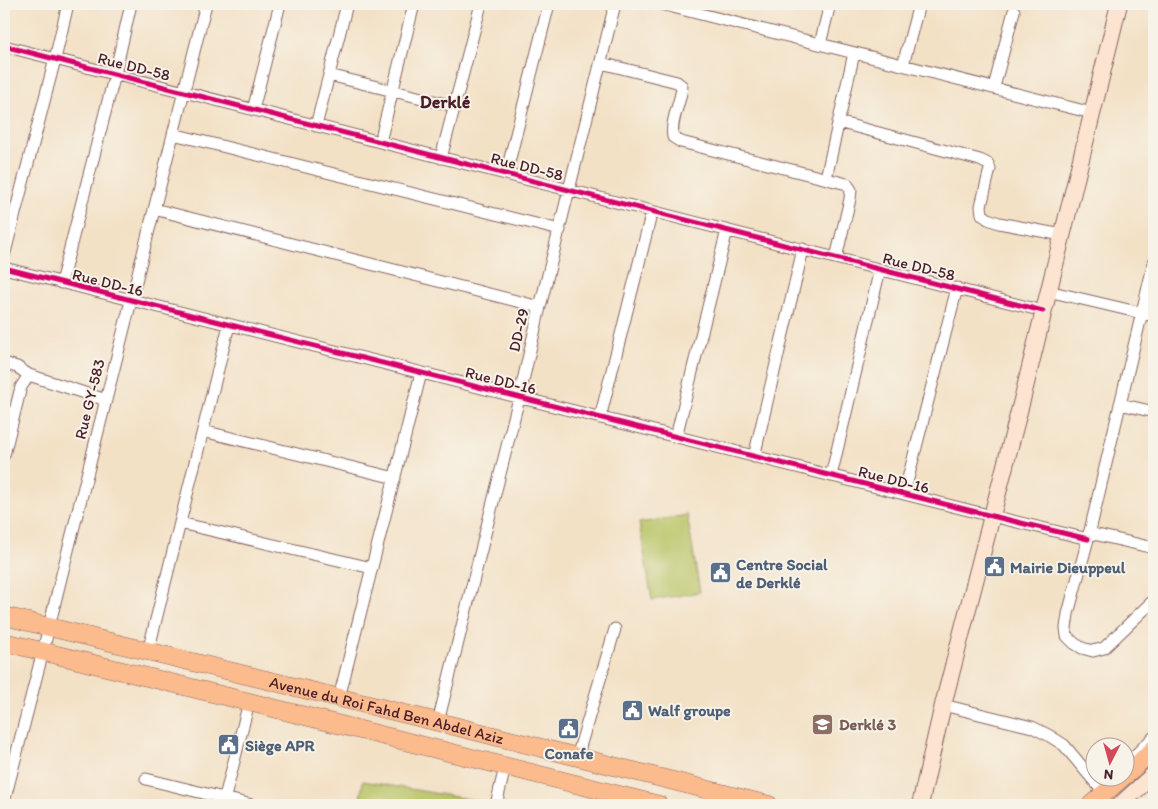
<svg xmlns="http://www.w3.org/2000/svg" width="1158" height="809" viewBox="0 0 1158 809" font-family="Itim,sans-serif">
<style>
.pitch{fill:#b7c364;stroke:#807148}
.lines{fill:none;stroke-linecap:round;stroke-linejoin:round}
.street-casing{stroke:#856361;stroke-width:13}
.secondary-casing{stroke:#856361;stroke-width:18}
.primary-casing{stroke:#856361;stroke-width:19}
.street{stroke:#fff;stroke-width:11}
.secondary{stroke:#fde4d1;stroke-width:16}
.primary{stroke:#fbbb8d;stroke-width:18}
.cycleway-casing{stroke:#f7f3e8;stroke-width:8}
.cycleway{stroke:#d6006c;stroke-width:5}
.labels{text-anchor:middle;stroke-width:4;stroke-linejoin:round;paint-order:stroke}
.street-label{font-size:16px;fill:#4a1f2b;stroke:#f7f3e8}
.service-label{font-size:16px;font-weight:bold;fill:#4e5e75;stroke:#f7f3e8;text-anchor:start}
.education-label{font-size:16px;font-weight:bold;fill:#785e54;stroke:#f7f3e8;text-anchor:start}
.neighbourhood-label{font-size:18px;font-weight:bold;fill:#4a1f2b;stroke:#f7f3e8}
</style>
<rect width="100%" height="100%" fill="#f7f3e8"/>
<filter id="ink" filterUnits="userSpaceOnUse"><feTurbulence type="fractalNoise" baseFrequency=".02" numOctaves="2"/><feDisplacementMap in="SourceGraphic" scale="10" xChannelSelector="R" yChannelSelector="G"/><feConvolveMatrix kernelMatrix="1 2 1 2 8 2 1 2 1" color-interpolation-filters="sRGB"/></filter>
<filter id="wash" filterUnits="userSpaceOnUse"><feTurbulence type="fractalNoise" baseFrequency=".0096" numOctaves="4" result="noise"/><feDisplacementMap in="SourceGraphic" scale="20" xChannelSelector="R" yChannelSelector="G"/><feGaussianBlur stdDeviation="1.12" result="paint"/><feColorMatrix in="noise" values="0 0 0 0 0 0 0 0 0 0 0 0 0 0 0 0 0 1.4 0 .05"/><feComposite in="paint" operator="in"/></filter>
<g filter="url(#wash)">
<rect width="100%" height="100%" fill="#f3e1c6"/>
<path class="pitch" d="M687 515 700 592 652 600 639 523Z
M363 781 480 801V805H359Z"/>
</g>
<g filter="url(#ink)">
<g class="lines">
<defs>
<path id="street" d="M661 4 1092 113
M820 44 830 4
M4 46 1043 311
M601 63 677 82 682 86C681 103 670 120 673 137L681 142 847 184 851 190 850 199 836 258
M903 65 919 4
M329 75 454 106
M994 87 1014 11
M253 110 280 4
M838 122 980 160 988 164 990 169 981 206 982 214 988 219 999 223 1062 235
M316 126 347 4
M173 134 560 230
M380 142 414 4
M441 158 481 4
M506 174 549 4
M826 178 854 53
M154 209 540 307
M4 256 55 59 68 4
M1154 262 1088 539 1068 614 1066 628 1067 636 1074 643 1082 648 1093 651 1104 648 1154 600
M4 268 992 516 1088 539
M61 283 115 74 131 4
M1048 291 1154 316
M4 363 17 367 29 375 106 400
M1120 404 1154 412
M600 418 652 211
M203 431 395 478
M676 437 727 230
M4 455 21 387 29 375
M754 457 803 249
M831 476 880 269
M904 494 957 288
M180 523 372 568
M1089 533 1154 548
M148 652 229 325
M339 698 421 373
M943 705 1032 727 1048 735 1064 745 1100 788 1108 780
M438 722 519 398 540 307 615 4
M577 757 615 629
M1126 764 1154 737
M146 779 252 805
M4 802 43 651 61 578 206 4
M223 805 249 702
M496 805 505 767"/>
<path id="secondary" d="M920 805 943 705 1022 400 1119 4
M1120 805 1154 774"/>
<g id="primary">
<path id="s1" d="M4 616 438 722 769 805"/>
<path d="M4 642 249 702 659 805"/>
<path d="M1126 775 1154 749"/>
<path d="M1091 805 1124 776"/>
</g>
</defs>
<use href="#street" class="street-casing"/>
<use href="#secondary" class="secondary-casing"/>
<use href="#primary" class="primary-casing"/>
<use href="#street" class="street"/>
<use href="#secondary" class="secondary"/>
<use href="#primary" class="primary"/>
<defs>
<path id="cycleway" d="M4 46 1043 311
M4 268 992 516 1088 539"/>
</defs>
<use href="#cycleway" class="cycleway-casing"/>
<use href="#cycleway" class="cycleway"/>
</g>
</g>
<defs>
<symbol id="civic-square" viewBox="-11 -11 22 22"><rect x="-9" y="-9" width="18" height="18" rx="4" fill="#5c6f8a" stroke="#f7f3e8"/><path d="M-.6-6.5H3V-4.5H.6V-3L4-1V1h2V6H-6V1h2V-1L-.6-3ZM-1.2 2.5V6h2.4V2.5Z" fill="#fff"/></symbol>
<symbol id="school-square" viewBox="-11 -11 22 22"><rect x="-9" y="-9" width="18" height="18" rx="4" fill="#8d6e63" stroke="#f7f3e8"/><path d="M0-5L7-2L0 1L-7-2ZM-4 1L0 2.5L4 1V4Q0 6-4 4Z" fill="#fff"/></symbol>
</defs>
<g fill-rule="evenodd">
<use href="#civic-square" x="982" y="554" width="25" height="25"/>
<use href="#civic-square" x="708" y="560" width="25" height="25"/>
<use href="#civic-square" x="620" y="698" width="25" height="25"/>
<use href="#school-square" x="810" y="712" width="25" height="25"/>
<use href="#civic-square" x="556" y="716" width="25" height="25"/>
<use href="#civic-square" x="216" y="732" width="25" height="25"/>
</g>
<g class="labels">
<g class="street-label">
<text transform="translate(134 66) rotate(14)" y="6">Rue DD-58</text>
<text transform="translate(527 166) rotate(14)" y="6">Rue DD-58</text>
<text transform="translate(919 266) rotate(14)" y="6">Rue DD-58</text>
<text transform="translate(108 282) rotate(14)" y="6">Rue DD-16</text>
<text transform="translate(518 330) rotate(-77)" y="6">DD-29</text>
<text transform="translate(501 380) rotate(14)" y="6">Rue DD-16</text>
<text transform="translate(89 399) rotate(-76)" y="6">Rue GY-583</text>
<text transform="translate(894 479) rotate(14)" y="6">Rue DD-16</text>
<text dy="6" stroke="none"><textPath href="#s1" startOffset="394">Avenue du Roi Fahd Ben Abdel Aziz</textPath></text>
</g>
<g class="service-label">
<text x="736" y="570">Centre Social<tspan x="736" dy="18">de Derklé</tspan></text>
<text x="1010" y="573">Mairie Dieuppeul</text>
<text x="648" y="716">Walf groupe</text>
<text x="245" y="751">Siège APR</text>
<text x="569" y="759" text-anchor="middle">Conafe</text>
</g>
<g class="education-label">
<text x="839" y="730">Derklé 3</text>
</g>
<g class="neighbourhood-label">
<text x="445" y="108">Derklé</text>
</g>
</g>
<rect width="1158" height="809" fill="none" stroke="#f7f3e8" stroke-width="20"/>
<g transform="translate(1110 762) rotate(186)"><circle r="24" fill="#f7f3e8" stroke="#b29e9c"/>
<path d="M0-4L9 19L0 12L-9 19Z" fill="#d1495b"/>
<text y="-8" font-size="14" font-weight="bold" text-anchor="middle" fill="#4a1f2b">N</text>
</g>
</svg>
